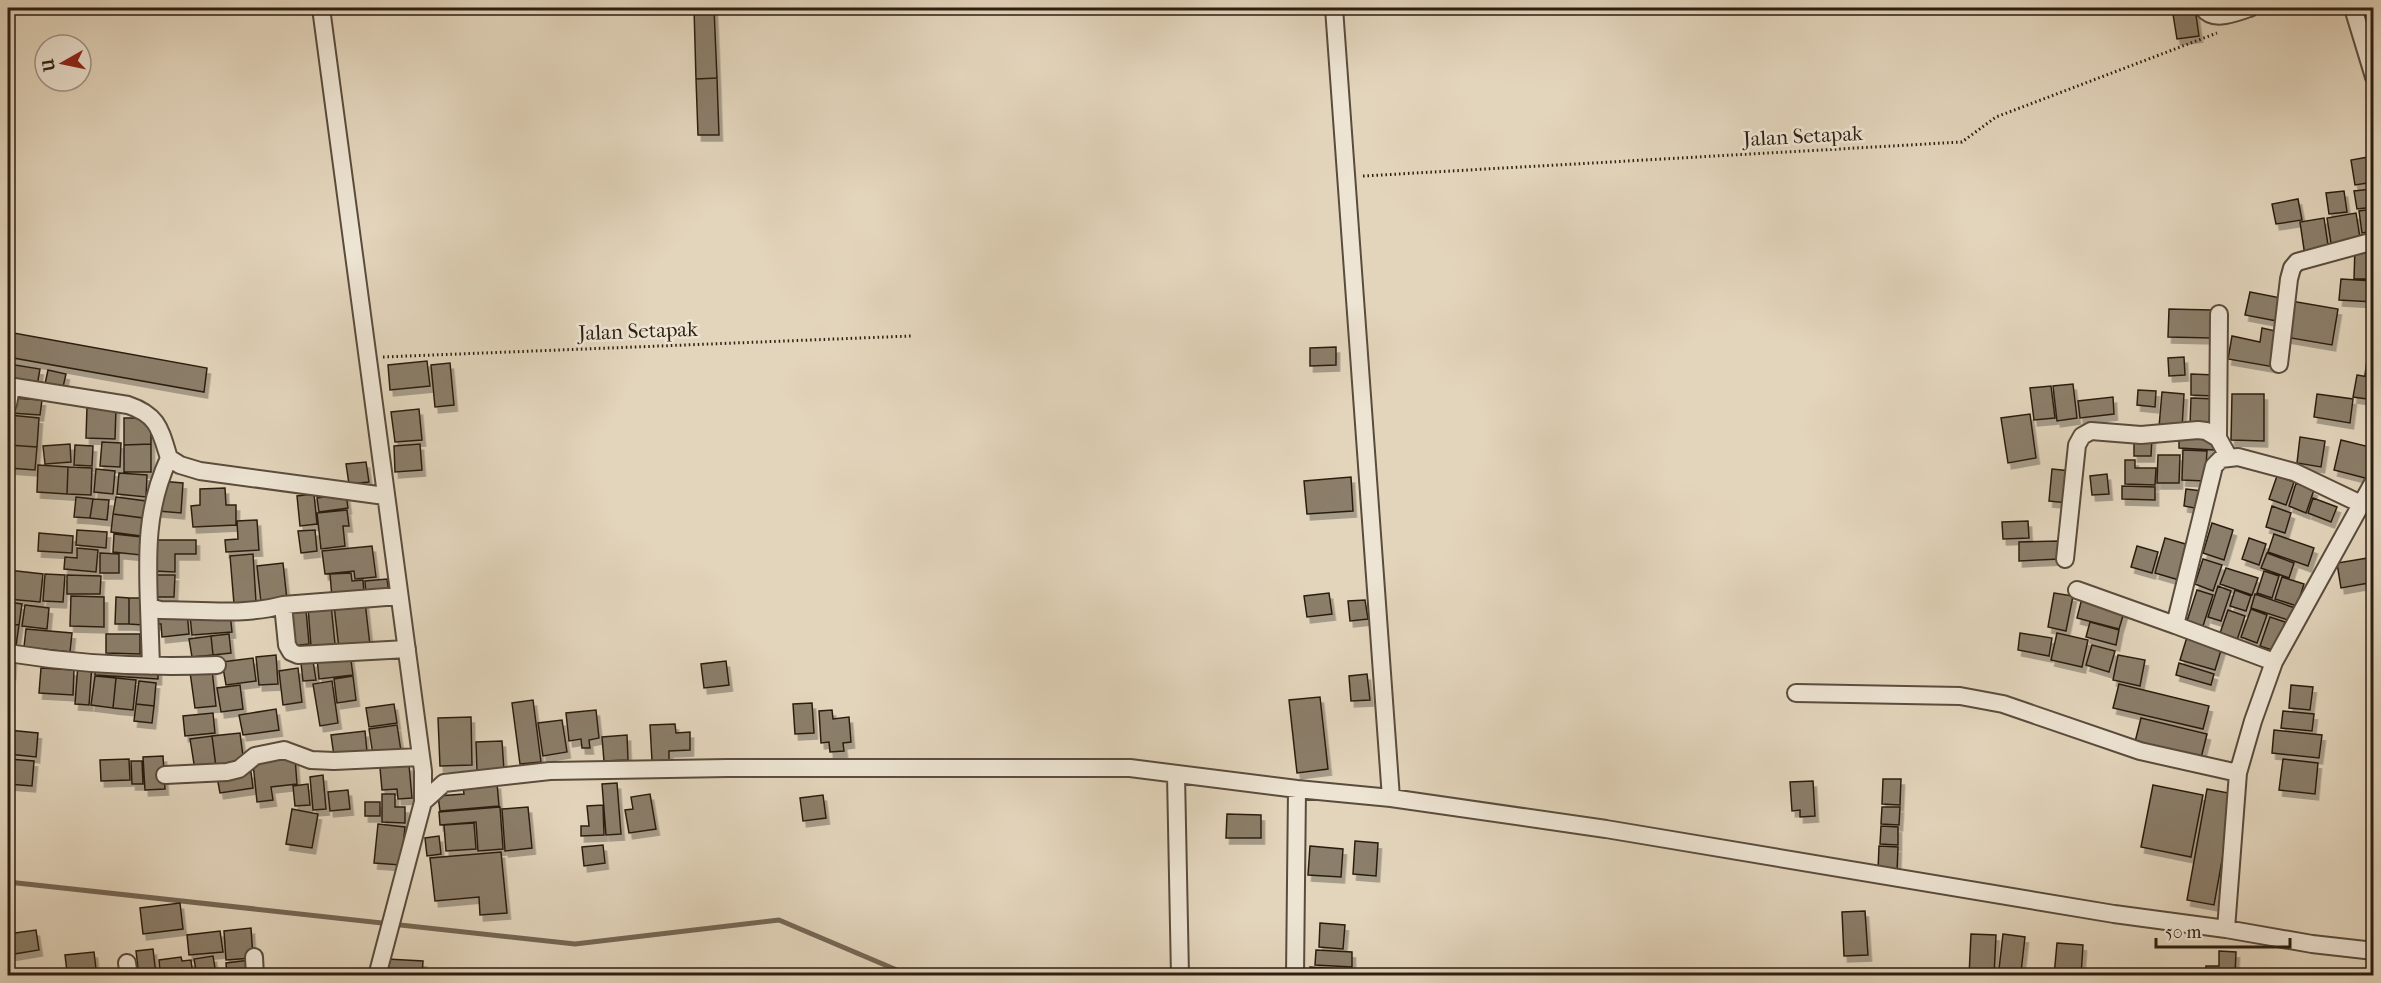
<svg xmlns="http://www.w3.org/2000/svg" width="2381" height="983" viewBox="0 0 2381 983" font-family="'IM FELL French Canon',serif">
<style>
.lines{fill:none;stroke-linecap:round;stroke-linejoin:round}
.stream{stroke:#756755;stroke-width:5}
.building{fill:#8b7e6a;stroke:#2c1f11;stroke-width:1.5;filter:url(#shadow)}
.minor-casing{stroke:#5a4c3c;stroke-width:20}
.path{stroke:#2c1f11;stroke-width:3;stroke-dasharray:1.5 3;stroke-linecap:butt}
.minor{stroke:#ede4d3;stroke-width:16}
.labels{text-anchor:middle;stroke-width:5;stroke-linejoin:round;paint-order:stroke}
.street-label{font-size:21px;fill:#2c1f11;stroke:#ede4d3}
</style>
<defs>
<filter id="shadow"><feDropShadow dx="3.5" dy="6" stdDeviation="0" flood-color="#0004"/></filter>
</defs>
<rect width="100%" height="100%" fill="#e3d5bc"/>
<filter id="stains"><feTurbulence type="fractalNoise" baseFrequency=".00333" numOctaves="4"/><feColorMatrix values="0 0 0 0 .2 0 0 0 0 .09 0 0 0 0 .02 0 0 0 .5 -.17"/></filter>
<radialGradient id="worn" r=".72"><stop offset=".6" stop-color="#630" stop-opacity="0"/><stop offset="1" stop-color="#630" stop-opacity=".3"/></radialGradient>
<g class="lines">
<path class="stream" d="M8 882 575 944 779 920 911 976"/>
</g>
<path class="building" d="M694 8H714L717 78 696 79Z
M2172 8H2195L2199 36 2177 39Z
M717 78 719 135H698L696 79Z
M2374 156V182L2355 185 2351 160Z
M2372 189 2374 207 2357 209 2354 191Z
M2344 191 2347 212 2329 214 2326 193Z
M2298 199 2302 220 2276 224 2272 204Z
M2374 209V231L2362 233 2359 211Z
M2356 213 2360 238 2331 243 2327 218Z
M2324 218 2329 252 2305 256 2300 222Z
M2355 247H2369V261H2374V279H2354Z
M2341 279 2374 281V302L2339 300Z
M2250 292 2281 298 2277 321 2245 315Z
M2291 301 2338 309 2332 345 2285 337Z
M2169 309 2211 310V338L2168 337Z
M2262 328 2280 332 2274 367 2228 359 2232 336 2260 342Z
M8 332 207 368 204 392 8 357Z
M2369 346 2374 347V377L2365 375Z
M1336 347V365L1310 366V348Z
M2184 357 2185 375 2169 376 2168 358Z
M427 361 430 386 390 390 388 365Z
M450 363 454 405 435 407 431 365Z
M9 364 40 369 37 386 8 381Z
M48 370 66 374 63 387 45 384Z
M2191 374 2215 375 2214 396 2191 395Z
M2357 375 2374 378V400L2353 397Z
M2073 384 2077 418 2057 421 2053 386Z
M2051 386 2055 418 2034 420 2030 388Z
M2138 390 2156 391 2155 407 2137 405Z
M2162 392 2184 394 2182 429 2159 427Z
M2232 394H2264V441L2231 440Z
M2317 394 2353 399 2350 423 2314 417Z
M2113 397 2114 414 2080 418 2078 401Z
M13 398 42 400 40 415 11 413Z
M2191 398 2215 399 2214 426 2190 425Z
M87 406 116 408 115 439 86 438Z
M419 409 422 440 395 442 391 412Z
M2030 414 2036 458 2008 463 2001 418Z
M9 415 39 418 37 447 8 445Z
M124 418H151V444L124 445Z
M2179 435 2215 437 2214 450 2179 448Z
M2134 437H2152L2151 456H2134Z
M2300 437 2325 441 2321 467 2297 463Z
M2341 440 2374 448V461L2369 479 2334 470Z
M102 442 121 443 120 467 100 466Z
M70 444 71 462 45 464 43 446Z
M151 444V472H124V445Z
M420 444 422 470 395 472 394 446Z
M8 445 37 447 35 470 8 468Z
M75 445 93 446 92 466 74 465Z
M2183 450 2207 451 2205 481 2182 480Z
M2158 455H2180L2179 483H2157Z
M2125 460H2135V468H2156L2155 485 2125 484Z
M366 462 369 482 349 484 346 464Z
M38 465 68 467 67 494 37 492Z
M68 467 92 468 91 495 67 494Z
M96 469 115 471 113 494 94 492Z
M2052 469 2071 471 2068 503 2049 501Z
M119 473 147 475 146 497 117 494Z
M2107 474 2109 494 2092 495 2090 476Z
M2277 476 2294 482 2286 505 2269 499Z
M1351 477 1353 511 1307 514 1304 481Z
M160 481 183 483 181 513 158 511Z
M2296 483 2314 490 2306 513 2289 506Z
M2122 486 2155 487V500L2122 499Z
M225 488 226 505H236V525L193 527 191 506 200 505V489Z
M2186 489 2202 491 2200 509 2184 506Z
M314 494 317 524 300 526 297 496Z
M346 494 348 508 319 512 317 498Z
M76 497 93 499 90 518 74 517Z
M116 497 146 501 143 518 113 514Z
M2313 498 2337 507 2331 522 2308 513Z
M93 499 109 500 107 520 90 518Z
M2272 506 2291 513 2285 533 2266 527Z
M347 510 349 526H343L345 546 321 549 317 513Z
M113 514 143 518 141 536 111 532Z
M257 520 259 550 226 552 225 540 238 539 237 521Z
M2028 521 2029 538 2003 539 2002 522Z
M2212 523 2233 530 2224 560 2203 553Z
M77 530 107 532 106 548 76 545Z
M315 530 317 551 301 553 298 531Z
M39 533 73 536 72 553 38 551Z
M114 534 142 537 141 555 113 552Z
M2274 534 2314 548 2308 566 2268 552Z
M2165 538 2189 545 2179 580 2155 573Z
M2249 538 2266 544 2259 565 2242 559Z
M154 540H196V554H175V572L154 571Z
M2059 541 2060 559 2019 561V542Z
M372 546 376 577 355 579 354 571 325 574 322 551Z
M2137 546 2158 552 2152 573 2131 567Z
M77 548 98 550 96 572 64 569 65 557 77 558Z
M100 553 119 554V573H100Z
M2267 553 2294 563 2289 578 2261 568Z
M253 554 256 602 234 604 230 556Z
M2374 557V582L2341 588 2337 563Z
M2203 559 2222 565 2213 591 2195 584Z
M283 563 287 600 261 603 257 566Z
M2226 568 2258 578 2252 595 2220 584Z
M8 570 43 574 40 602 8 599Z
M2264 571 2279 576 2272 598 2257 593Z
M351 573 352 581 363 580 364 595 332 598 330 574Z
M45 574 65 575 63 602 43 601Z
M67 575 101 576 100 594H67Z
M155 575H175L174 597H155Z
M2282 577 2304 584 2297 606 2275 599Z
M387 579 389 593 366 595 365 581Z
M2218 586 2231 591 2221 621 2208 617Z
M2197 590 2213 595 2202 629 2186 624Z
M2235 590 2251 596 2246 611 2230 606Z
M1329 593 1332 614 1307 617 1304 596Z
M2054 593 2073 596 2066 631 2048 627Z
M2255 594 2295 608 2291 621 2251 608Z
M71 596 104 597V627L70 626Z
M116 597 129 598V624H115Z
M129 598H144L143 625 129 624Z
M2082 598 2125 609 2119 629 2077 618Z
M1365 600 1368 619 1350 621 1348 601Z
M8 602 22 604 19 625 8 624Z
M365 602 370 645 339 649 334 605Z
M25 605 49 608 47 629 22 626Z
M331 605 335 644 311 646 308 607Z
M2251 609 2267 615 2257 643 2241 637Z
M306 610 309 644 292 646 290 611Z
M2228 610 2245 616 2236 643 2219 636Z
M187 611 189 634 162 637 161 624H155L154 614Z
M230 613 232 632 192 635 190 616Z
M2270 617 2285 622 2275 651 2260 646Z
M2090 622 2119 630 2116 645 2086 637Z
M8 624 19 625 16 646 8 645Z
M26 629 72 633 70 652 24 647Z
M2020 633 2052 638 2049 656 2018 650Z
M2057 633 2088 640 2082 667 2051 660Z
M106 634H140V654L106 653Z
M229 634 231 653 213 655 211 636Z
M211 636 213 655 192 657 189 639Z
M2187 637 2222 647 2215 670 2180 660Z
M2092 645 2115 651 2109 672 2086 665Z
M350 654 353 675 319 679 317 658Z
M8 655 13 656 12 674H8Z
M276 655 278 684 259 685 256 657Z
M2118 655 2145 660 2140 686 2113 680Z
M253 658 256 681 226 685 222 662Z
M313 661 316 680 303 681 301 663Z
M726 661 729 685 704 688 701 664Z
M78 663 92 664 89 705 75 704Z
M96 663 158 667V679L95 675Z
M2179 663 2214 674 2211 685 2176 675Z
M41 668 74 670 73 695 39 693Z
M298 668 302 702 283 705 279 671Z
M212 669 216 706 195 708 190 672Z
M1367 674 1370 700 1351 701 1349 676Z
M95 676 116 678 113 708 91 705Z
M353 676 356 700 337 703 334 679Z
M116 678 136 680 133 710 113 708Z
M139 681 156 683 154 706 136 704Z
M332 681 338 723 320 726 313 684Z
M2119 684 2209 706 2203 729 2113 708Z
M240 685 243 709 221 712 217 688Z
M2291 685 2313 687 2310 710 2289 708Z
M1320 697 1328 769 1297 773 1289 700Z
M533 700 541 762 520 764 512 703Z
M812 703 814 733 795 734 793 704Z
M136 704 154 706 152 723 134 721Z
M394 704 397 723 369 727 366 708Z
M276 709 279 730 243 735 239 715Z
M596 710 599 738 589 740 590 748H582L581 739 569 741 566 713Z
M832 710 833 719 849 717 851 742 843 743 844 751 830 752 829 742 821 743 819 711Z
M2283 711 2314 714 2312 731 2281 728Z
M213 713 215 733 185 736 183 716Z
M471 717 472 765 440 766 438 718Z
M2141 718 2207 734 2200 762 2134 746Z
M562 720 567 752 543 756 538 723Z
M675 724 676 733 690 732V750L669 751V760L652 761 650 725Z
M397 725 401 751 373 755 369 729Z
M8 730 38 733 36 757 8 754Z
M2274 730 2322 735 2319 758 2272 753Z
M365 731 367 752 334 756 331 735Z
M240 733 244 764 216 767 212 736Z
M627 735 628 760 604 761 602 737Z
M212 736 216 767 195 770 190 739Z
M502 741 504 771 477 772 476 742Z
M163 756 165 789 145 790 143 757Z
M295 758 297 784 271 787 273 800 257 802 253 763Z
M8 759 34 761 32 786 8 784Z
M129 759 130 780 101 781 100 760Z
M2283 759 2318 763 2315 794 2279 790Z
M131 761H142L143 784H132Z
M409 765 412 798 398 799 397 789 382 790 380 768Z
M251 772 253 788 220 793 217 777Z
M323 775 326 809 313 810 310 777Z
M1883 779H1901L1900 805 1882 804Z
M1813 781 1815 816 1800 817V810L1792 811 1790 782Z
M497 783 499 806 440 811 438 796 464 794 463 787Z
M617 783 621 834 606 835 602 784Z
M308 784 310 805 295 806 293 786Z
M2153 785 2203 795 2191 857 2141 847Z
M2207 789 2234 794 2214 905 2187 900Z
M348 790 350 809 330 811 328 792Z
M382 794H395V807H405V823L382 822Z
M650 794 656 829 629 833 625 810 633 809 631 797Z
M823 795 826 818 803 821 800 798Z
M365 802H380V816H365Z
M603 805 604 835 581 836V826H589L587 806Z
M500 807 503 849 478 851 476 822 440 825 439 812Z
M528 807 532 848 505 851 502 809Z
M1882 807H1900L1899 825 1881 824Z
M292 809 318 814 312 848 286 844Z
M1227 814 1261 815V838H1226Z
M474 823 476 849 446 851 444 825Z
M378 824 405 827 401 865 374 863Z
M1881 826 1898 827V845L1880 844Z
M439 836 441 854 427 856 425 838Z
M1355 841 1378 843 1376 876 1353 874Z
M603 845 605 863 584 866 582 847Z
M1310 846 1343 849 1341 877 1308 875Z
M1879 846 1898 847 1897 872 1878 870Z
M501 852 507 913 480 915 479 897 435 901 430 858Z
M180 903 183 929 143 934 140 908Z
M1865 911 1868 955 1844 956 1842 912Z
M1320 923 1345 925 1343 949 1319 947Z
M251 928 253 958 226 960 224 931Z
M36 930 39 950 8 955V934Z
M220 931 223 952 189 955 187 935Z
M1971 934 1996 935 1994 976H1969Z
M2003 934 2025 937 2021 972 1999 969Z
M2057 943 2083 945 2081 976H2054Z
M153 949 156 975 139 976 136 951Z
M1316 950 1352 952V967L1315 965Z
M2219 951 2236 952 2235 976H2205L2206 966H2219Z
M94 952 96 969 67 972 65 955Z
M213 956 216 974 197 976 194 959Z
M181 957 182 961 191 960 193 976H173L172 969 160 971 159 960Z
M387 959 423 961 422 976H386Z
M250 960 252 976H227L226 963Z
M1310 967 1353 970 1352 976H1310Z
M56 969 57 976H15Z
M97 972V976L67 975Z"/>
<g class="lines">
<defs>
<path id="minor" d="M321 8 423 771V802L377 976
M1334 8 1391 798
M2203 8C2214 23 2236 12 2250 8
M2353 8 2374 77
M2279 364 2289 279 2292 268 2297 262 2374 241
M8 386 128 405C158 415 160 429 169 458L180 465 200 471 385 496
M8 404 11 387
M2218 438 2219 314
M169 458C146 508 147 552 149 607L160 610C200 610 244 616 283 605L399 596
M2065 559 2077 445 2082 436 2091 431 2141 435 2198 430 2206 431 2218 438 2228 456
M2077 590 2175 625
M283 605 287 645 291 652 298 655 407 649
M149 607 151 666
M8 653C76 664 147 668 217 665
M2274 662 2175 625 2214 466 2221 459 2238 457 2294 472 2361 504
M1796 693 1960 696 2003 704 2140 751 2238 773
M165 775 227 772 239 769 255 756 284 750 311 760 334 761 420 757
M1176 775 1180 976
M423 802 444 783 550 771 728 768H1130L1297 789 1391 798 1606 829 2114 914 2226 929 2312 944 2374 951
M2226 929 2238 773 2253 721 2274 662 2374 481
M254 957 255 976
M127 963 129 976
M1295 976 1297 789"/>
</defs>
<use href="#minor" class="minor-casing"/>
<path class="path" d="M1363 176 1962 142 1996 117 2217 33
M383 357 911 336"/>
<use href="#minor" class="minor"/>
</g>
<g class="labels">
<g class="street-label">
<text transform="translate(1803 136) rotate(-3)" y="7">Jalan Setapak</text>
<text transform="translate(638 331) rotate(-2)" y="7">Jalan Setapak</text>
</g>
</g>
<rect width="2381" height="983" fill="none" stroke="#e3d5bc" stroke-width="30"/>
<rect x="9" y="9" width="2363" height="965" fill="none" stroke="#2c1f11" stroke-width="3"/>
<rect x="15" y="15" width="2351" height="953" fill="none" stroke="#2c1f11" stroke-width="1.5"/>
<g transform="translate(63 63) rotate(261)"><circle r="28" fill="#ede4d3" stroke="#a09585" stroke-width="1.5"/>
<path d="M0-4.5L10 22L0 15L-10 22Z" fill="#8f2418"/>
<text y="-9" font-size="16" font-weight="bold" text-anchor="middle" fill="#2c1f11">U</text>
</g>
<path d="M2156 938v9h134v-9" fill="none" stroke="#2c1f11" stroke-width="3"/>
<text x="2165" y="938" font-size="18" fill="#2c1f11" stroke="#ede4d3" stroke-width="4.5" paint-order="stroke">50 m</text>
<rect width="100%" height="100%" filter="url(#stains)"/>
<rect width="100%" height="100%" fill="url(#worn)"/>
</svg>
